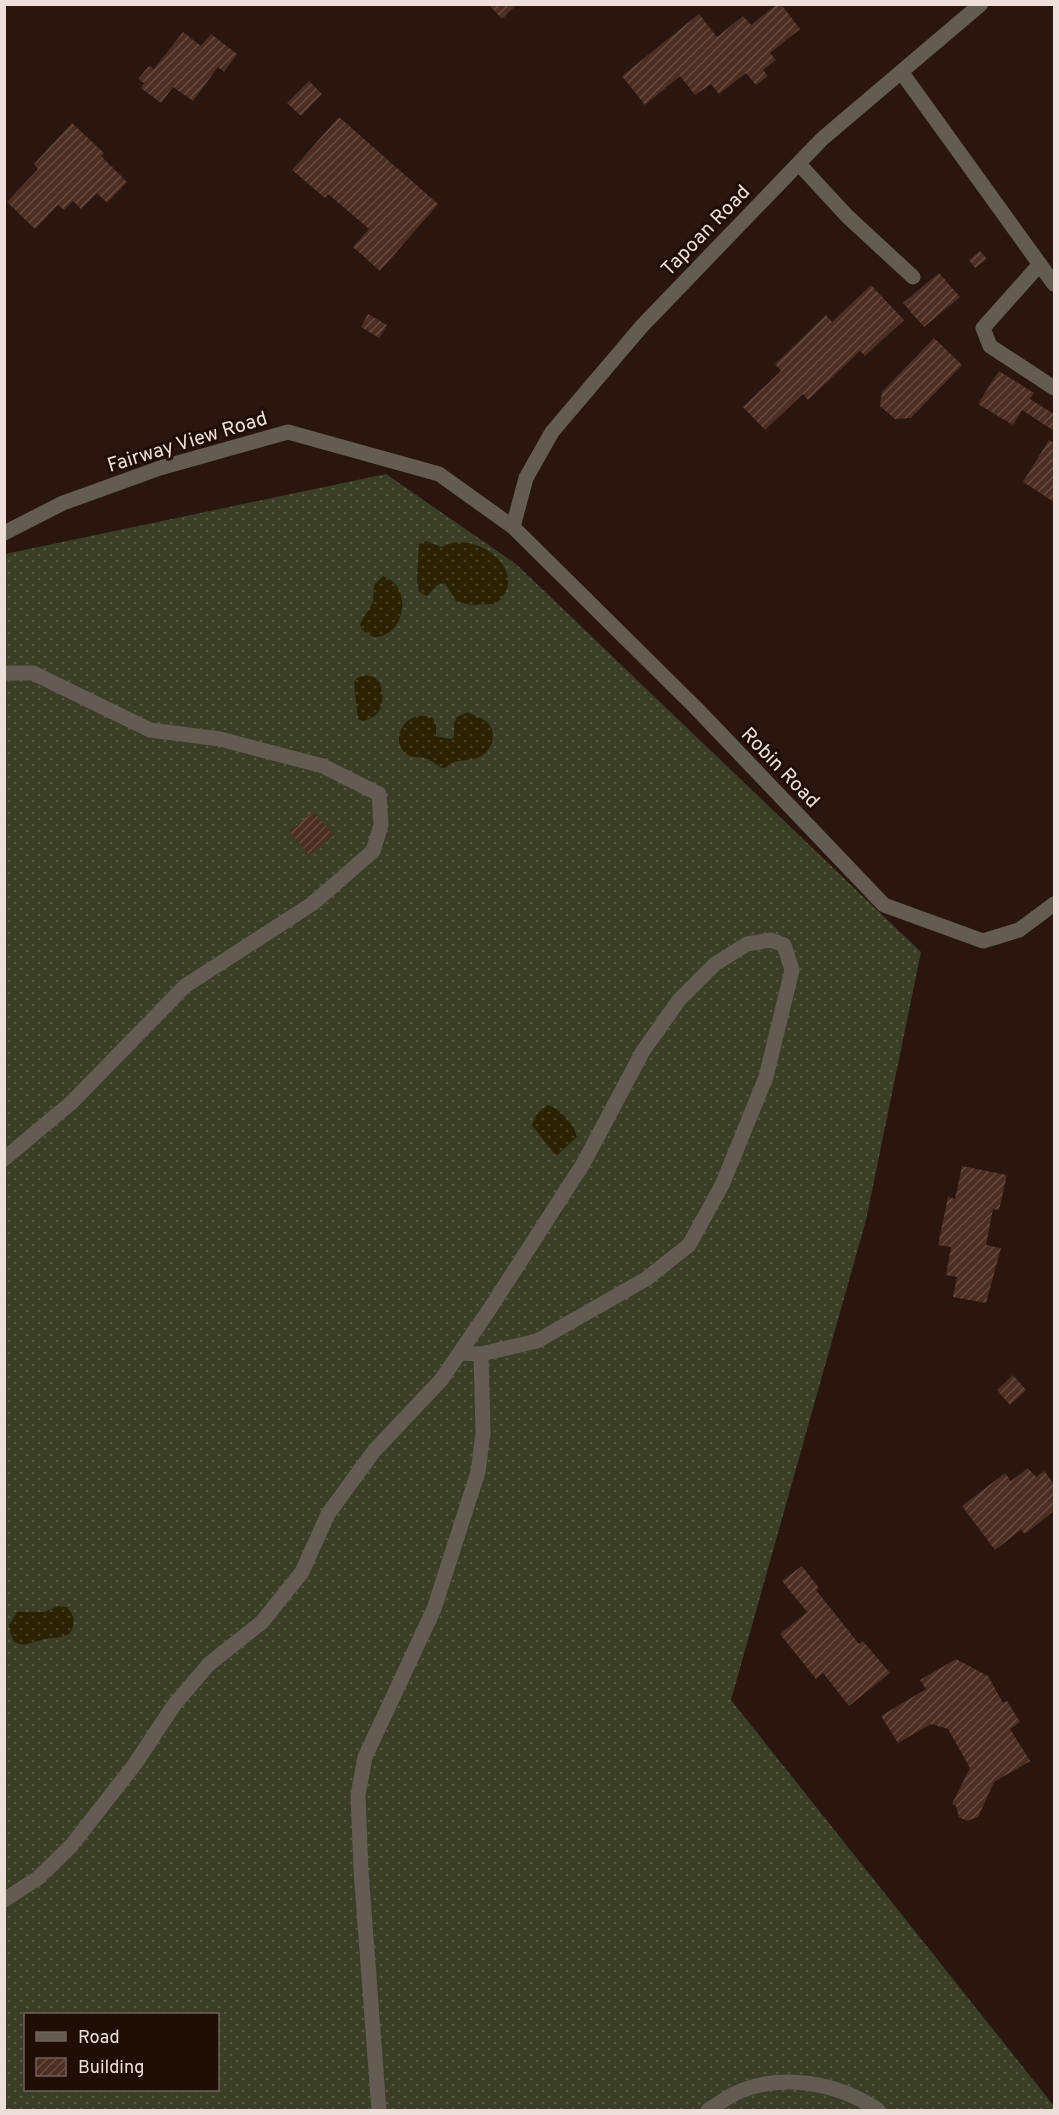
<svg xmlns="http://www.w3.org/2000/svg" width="1059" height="2115" viewBox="0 0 1059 2115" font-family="Overpass,sans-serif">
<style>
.grass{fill:url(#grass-dots);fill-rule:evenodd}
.sand{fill:url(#sand-dots)}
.building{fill:url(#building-hatch)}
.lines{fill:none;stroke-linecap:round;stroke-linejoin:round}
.service{stroke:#625c53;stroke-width:15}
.minor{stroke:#625c53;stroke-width:15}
.labels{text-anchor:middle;stroke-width:6;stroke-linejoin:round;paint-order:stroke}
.street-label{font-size:20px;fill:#eedfda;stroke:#200d06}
</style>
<defs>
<pattern id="grass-dots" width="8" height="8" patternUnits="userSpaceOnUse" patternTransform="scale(1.5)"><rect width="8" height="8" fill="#3a3e26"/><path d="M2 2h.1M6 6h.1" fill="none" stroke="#575945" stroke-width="1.8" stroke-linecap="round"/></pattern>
<pattern id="sand-dots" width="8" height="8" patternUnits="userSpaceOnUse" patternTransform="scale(1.5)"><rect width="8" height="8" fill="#2a2202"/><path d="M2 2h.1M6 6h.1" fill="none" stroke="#494226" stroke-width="1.8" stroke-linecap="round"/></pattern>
<pattern id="building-hatch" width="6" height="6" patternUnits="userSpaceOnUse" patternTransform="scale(1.5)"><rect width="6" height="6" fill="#4d2e22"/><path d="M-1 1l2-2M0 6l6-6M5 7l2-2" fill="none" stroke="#674c42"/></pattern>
</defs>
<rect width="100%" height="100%" fill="#2a160e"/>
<path class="grass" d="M386 474 516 564 921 952 866 1220 731 1700 1054 2106V2110H5V554ZM26 2014H218V2090H26Z"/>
<path class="sand" d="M426 541 441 547C477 527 534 574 495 604L471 605 456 601 445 583 437 585 427 596 419 592 417 579 419 544Z
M383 576C415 587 404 638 374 637L362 630 360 624 373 602 374 585Z
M366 675 374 677 380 683C385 702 383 716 363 721L358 719 354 682 357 678Z
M468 712C483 721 496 720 492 743 483 762 471 758 455 762 449 763 448 768 442 768 437 765 431 760 425 758 417 756 410 759 404 752 388 733 413 707 432 718L436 724V736L451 739 454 737V723L457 717Z
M548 1105C560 1109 574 1124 577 1137L556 1156 532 1125 537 1113Z
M58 1606 66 1607C75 1614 76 1625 69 1634 60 1639 54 1637 45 1639 28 1643 12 1654 9 1625L17 1612H45Z"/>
<path class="building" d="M488 4H517L502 19Z
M777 4H781L800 29 770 53 776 60 763 70 768 76 756 85 746 73 719 94 711 84 695 95 680 76 645 105 622 76 699 14 717 37 743 16 751 25Z
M183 32 201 46 211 34 237 54 224 72 218 67 193 101 173 87 161 103 141 88 144 83 138 79 149 66 154 69Z
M309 81 322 94 301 116 287 103Z
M339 117 438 204 380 271 353 247 369 229 328 194 325 198 292 170Z
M72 123 104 153 101 156 127 182 107 203 97 193 81 209 73 201 64 210 58 205 35 229 7 202 38 169 34 164Z
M980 251 987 259 975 268 969 260Z
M939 273 960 297 924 327 903 303Z
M871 285 904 320 865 356 860 351 808 400 803 394 765 430 743 407 781 371 775 364 826 315 832 322Z
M368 314 387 325 379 338 361 327Z
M934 338 962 365 911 418 895 419 880 406 882 392Z
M999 371 1034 393 1030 399 1054 414V431L1022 410 1013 425 978 404Z
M1049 440 1054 443V502L1023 482Z
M314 812 334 836 309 855 289 831Z
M962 1166 1007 1175 999 1210 993 1209 986 1245 1001 1248 986 1303 953 1297 957 1277 946 1275 951 1247 938 1245 948 1197 955 1199Z
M1013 1375 1026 1390 1010 1405 997 1390Z
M1028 1468 1036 1477 1044 1471 1054 1484V1511L1025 1534 1021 1530 995 1550 962 1506 1005 1473 1011 1481Z
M802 1566 819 1588 816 1590 859 1644 863 1641 890 1673 849 1706 823 1673 816 1679 780 1634 807 1612 782 1581Z
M956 1659 988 1676 1003 1703 1007 1701 1020 1722 1010 1729 1030 1761 994 1782 978 1817 967 1821 959 1817 956 1806 952 1804 970 1768 948 1729 931 1724 898 1743 881 1716 926 1689 920 1680Z"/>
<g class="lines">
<path class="service" d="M4 673H33L150 730 220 739 323 766 379 794 381 825 373 851 312 904 185 986 72 1102 4 1159
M4 1900 38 1878 71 1846 135 1764 174 1705 209 1664 262 1622 302 1572 328 1514 374 1451 441 1380 489 1310 583 1164 643 1051 679 1000 715 964 747 944 771 940 784 945 792 970 766 1077 722 1185 689 1245 646 1279 537 1341 481 1354 460 1353
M379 2110 361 1871 358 1795 365 1757 434 1609 478 1472 483 1433 481 1354
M708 2110C717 2105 726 2098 736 2093 782 2072 838 2083 878 2110"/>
<path class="minor" d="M902 73 1054 284
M799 164 847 216 913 277
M1040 264 983 328 990 346 1054 388
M513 527 526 478 552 432 642 326 822 139 981 4
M4 533 63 503 160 468 288 432 439 474 513 527 697 709 884 905 983 941 1019 930 1054 904"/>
</g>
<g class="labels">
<g class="street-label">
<text transform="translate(705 230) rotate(-46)" y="7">Tapoan Road</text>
<text transform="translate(187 441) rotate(-17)" y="7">Fairway View Road</text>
<text transform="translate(781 767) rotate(46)" y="7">Robin Road</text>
</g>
</g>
<rect width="1059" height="2115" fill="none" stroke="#eedfda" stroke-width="12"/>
<rect x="24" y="2013" width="195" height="78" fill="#200d06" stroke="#72615b" stroke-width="1.5"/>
<rect x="36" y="2032" width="30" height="9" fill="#625c53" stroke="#72615b" stroke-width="1.5"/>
<text x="78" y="2043" font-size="18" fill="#eedfda">Road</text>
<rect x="36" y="2058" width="30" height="18" fill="url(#building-hatch)" stroke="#72615b" stroke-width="1.5"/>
<text x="78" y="2073" font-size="18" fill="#eedfda">Building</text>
</svg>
